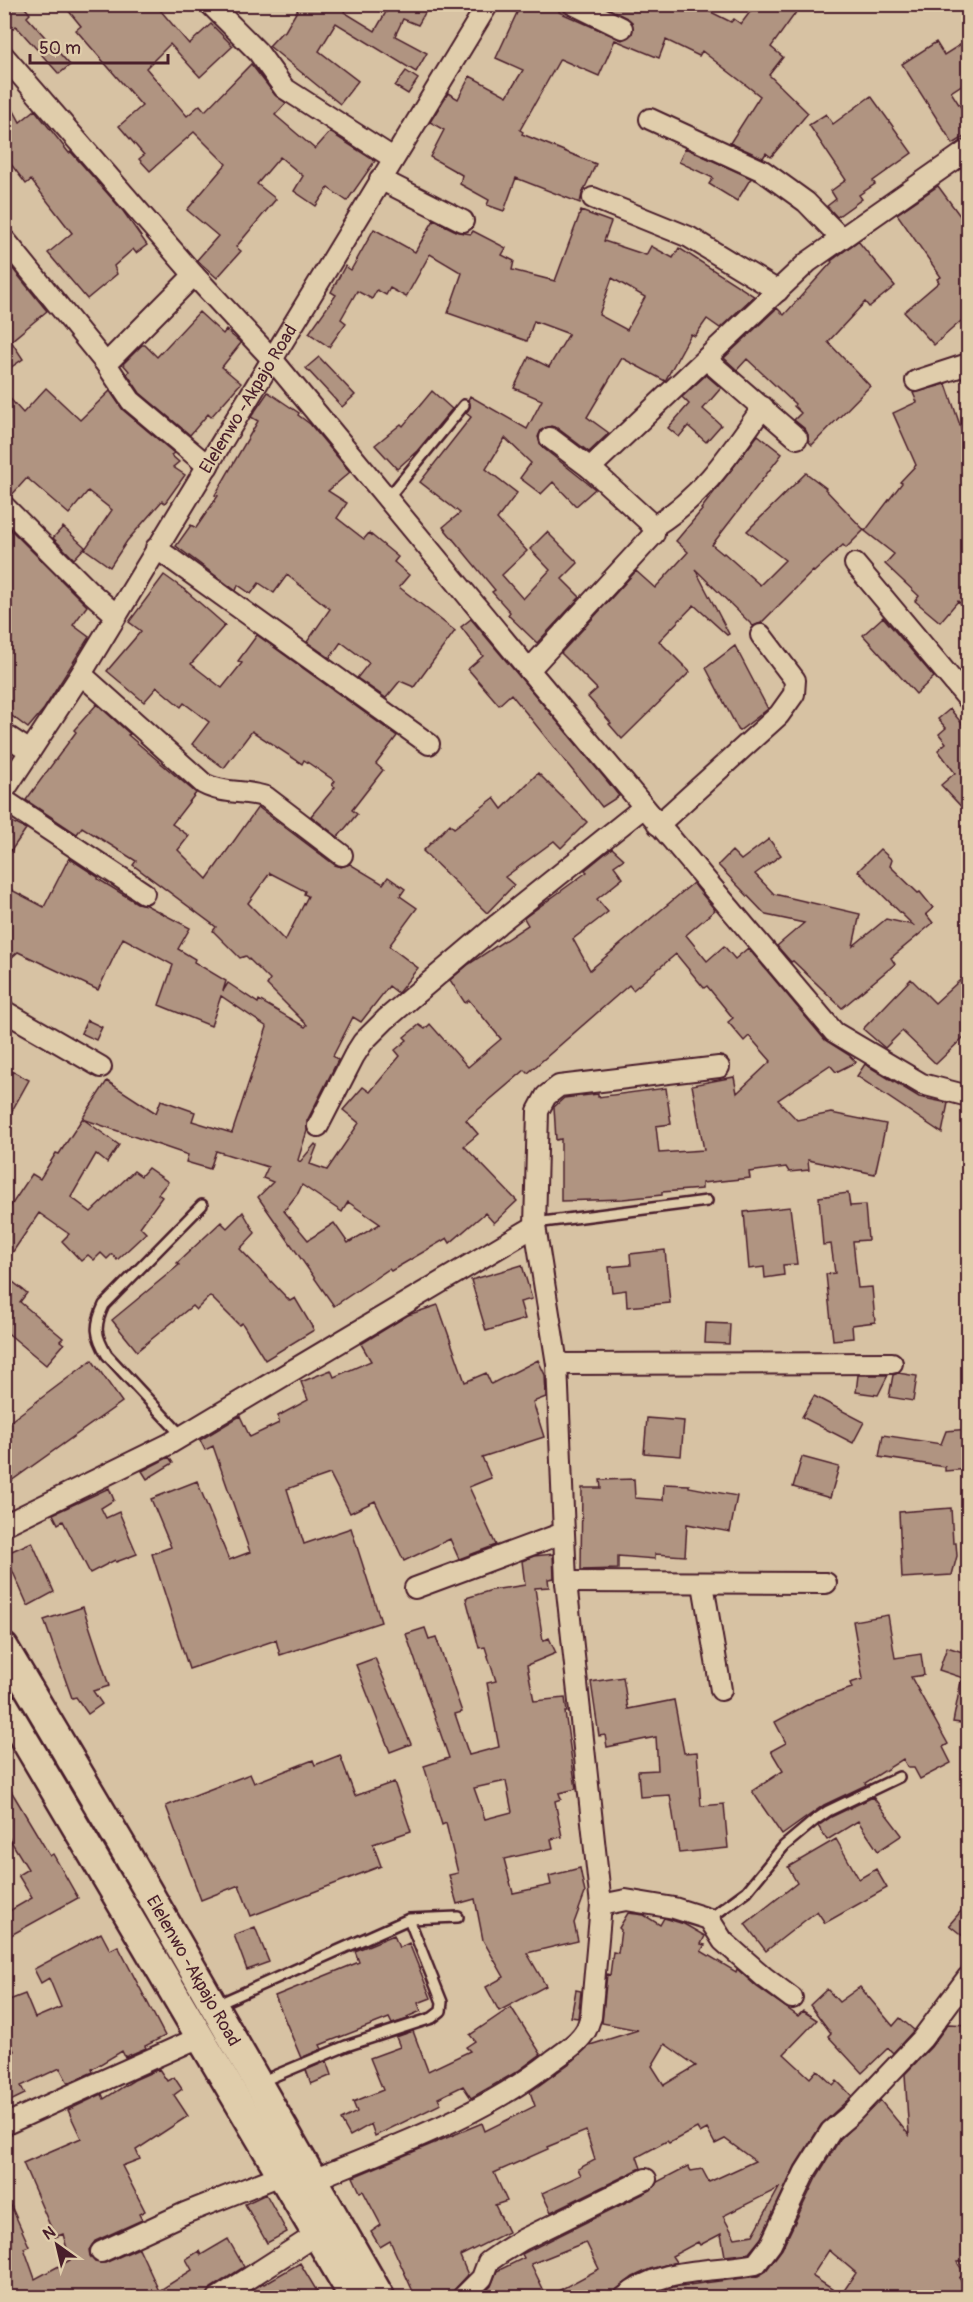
<svg xmlns="http://www.w3.org/2000/svg" width="973" height="2302" viewBox="0 0 973 2302" font-family="Pangolin,sans-serif">
<style>
.building{fill:#b09481;stroke:#4a1f2b;stroke-width:1.5;fill-rule:evenodd}
.lines{fill:none;stroke-linecap:round;stroke-linejoin:round}
.lane-casing{stroke:#4a1f2b;stroke-width:14}
.street-casing{stroke:#4a1f2b;stroke-width:24}
.secondary-casing{stroke:#4a1f2b;stroke-width:32}
.lane{stroke:#e0cdab;stroke-width:9}
.street{stroke:#e0cdab;stroke-width:20}
.secondary{stroke:#e0cdab;stroke-width:27}
.labels{text-anchor:middle;stroke-width:6;stroke-linejoin:round;paint-order:stroke}
.street-label{font-size:18px;fill:#4a1f2b;stroke:#e0cdab}
</style>
<rect width="100%" height="100%" fill="#d7c2a3"/>
<filter id="ink" filterUnits="userSpaceOnUse"><feTurbulence type="fractalNoise" baseFrequency=".0167" numOctaves="2"/><feDisplacementMap in="SourceGraphic" scale="12" xChannelSelector="R" yChannelSelector="G"/><feConvolveMatrix kernelMatrix="1 2 1 2 8 2 1 2 1" color-interpolation-filters="sRGB"/></filter>
<g filter="url(#ink)">
<path class="building" d="M4 4H22L30 14 27 17 70 65 59 74 16 26 12 29 4 20Z
M63 4H155L189 44 211 24 233 46 200 77 170 44 146 68 187 116 200 105 205 111 251 64 275 95 286 103 275 115 315 149 330 132 375 161 347 201 328 188 316 206 294 191 303 176 280 157 257 184 276 199 236 247 241 251 217 278 197 260 218 236 187 210 226 164 194 132 150 171 139 159 144 155 119 126 142 106 76 30 81 26Z
M301 4H348L344 12 375 31 386 12 369 4H430L418 25 403 19 395 36 427 53 416 72 336 23 319 51 358 81 340 104 269 46 282 32 284 33Z
M521 4H560L559 12 622 40 632 34V22L601 4H695L731 22 734 19 741 24 756 4H802L771 47 783 57 769 75 808 113 771 157 766 153 763 158 730 143 760 96 702 51 699 56 666 40 659 58 615 40 599 76 560 59 520 130 523 132 522 134 596 164 582 194 580 203 516 178 504 211 487 205 489 200 460 184 462 175 430 157 444 130 430 122 448 93 458 99 470 76 507 96 523 70 496 58Z
M969 39V80L951 92 969 120V134L953 144 902 64 936 42 944 55Z
M406 71 418 79 408 94 395 86Z
M4 92 20 122 35 110 69 153 71 152 123 211 147 245 136 253 133 249 114 266 117 274 87 299 48 253 72 233 31 180 26 184 4 155Z
M871 96 912 153 873 181 875 184 859 195 862 199 837 217 827 206 836 199 831 191 846 180 809 125 826 114 833 124Z
M685 148 751 178 737 201 709 184 713 178 679 162Z
M938 186 969 228V314L934 345 904 312 939 282 937 279 941 277 897 214Z
M581 211 611 222 604 241 646 255 651 246 673 258 679 248 754 296 720 328 707 319 695 336 691 334 665 381 622 358 587 417 609 433 589 452 557 428 551 426 541 430 538 437 542 447 595 489 576 506 553 482 541 494 520 478 531 463 505 438 486 469 517 493 497 519 527 551 502 575 523 599 550 570 530 549 547 532 578 563 562 579 580 597 537 643 508 615 510 612 492 592 495 590 443 527 460 513 420 482 471 417 466 413 470 407 468 400 470 396 527 429 542 400 514 388 529 357 549 367 569 334 534 321 527 341 448 313 462 273 430 254 406 297 390 288 386 295 377 290 372 299 357 291 341 319 346 323 329 347 309 333 336 295 331 292 345 266 351 270 374 229 415 252 434 220 458 232 471 234 473 231 506 248 502 255 514 261 512 270 555 281ZM612 278 645 297 627 330 599 315Z
M858 241 895 286 869 307 865 302 828 342 870 386 812 445 808 441V435L805 429 794 420 801 413 794 406 795 404 747 359 737 370 724 358 777 308 784 315 832 262 831 261Z
M4 258 47 311 11 341 23 359 4 372Z
M199 312 223 334 226 330 241 343 222 367 241 383 211 417 208 414 190 435 140 393 127 374 129 371 123 364 142 345H145L157 357Z
M319 357 355 395 342 407 306 368Z
M706 375 721 388 703 409 721 425 706 442 688 426 679 437 668 428 689 404 682 397Z
M946 384 962 431 969 426V612L958 601 940 622 915 601 919 596 885 564 894 554 865 531 902 483 900 482 916 465 893 413 917 402 913 393Z
M46 388 80 420 110 391 123 410 174 453 171 455 179 462 173 467 185 475 165 503 162 501 127 541 110 567 85 549 112 510 88 491 69 514 27 478 11 496 4 494V392L23 413Z
M432 391 452 409 417 451 397 469 375 445 401 424 403 426Z
M268 392 299 413 298 415 310 424 350 472 328 491 347 503 337 518 364 539 369 533 398 557 394 562 409 575 399 587 455 631 414 687 400 681 386 698 357 678 369 663 341 642 330 658 307 642 330 609 287 575 274 593 259 583 251 594 238 585 236 591 176 546 191 525 196 528 218 496 215 495 258 421 251 417Z
M758 435 782 454 712 545 723 554 724 553 760 585 785 560 747 531 806 473 826 488 825 489 864 530 846 548 843 545 814 572 813 571 761 623 753 626 695 569 729 634 727 635 694 605 659 641 690 672 622 739 609 724 611 723 588 697 597 689 561 653 636 571 655 588 688 552 676 541 702 510 701 509Z
M4 523 87 606 73 625 89 637 44 709 28 728 4 710Z
M63 527 85 547 74 559 53 538Z
M164 575 185 590 225 625 191 664 222 688 242 663 238 661 257 635 397 736 376 764 383 770 352 810 357 814 338 837 311 816 335 787 332 785 335 781 304 760 302 764 252 731 224 768 192 744 209 722 184 703 181 707 157 687 144 702 107 671 141 631 129 622Z
M883 617 934 677 916 694 863 635Z
M471 619 608 782 619 796 602 807 511 694 499 705 468 669 483 656 461 627Z
M735 646 768 709 739 731 706 668Z
M97 704 130 734 128 735 196 793 172 824 189 836 178 850 207 879 258 807 335 865 341 867 350 864 383 884 388 877 405 889 400 896 417 908 389 946 418 968 398 993 389 986 361 1022 353 1017 333 1056 338 1060 307 1121V1131L298 1160 300 1162 315 1144 317 1146 310 1164 327 1170 359 1123 343 1110 363 1087 370 1092 400 1056 395 1050 407 1040 404 1037 419 1025 425 1029 430 1024 468 1067 501 1039 469 1000 465 1003 450 980 469 964 528 925 524 918 587 872 585 870 612 848 624 859 614 866 623 878 597 899 608 912 573 939 590 970 693 883 715 910 686 935 707 961 724 946 735 959 748 948 825 1040 849 1055 856 1062 836 1072 830 1065 778 1100 797 1120 831 1113 886 1124 875 1174 808 1160 809 1170 789 1172 786 1167 749 1172 750 1178 702 1183V1189L662 1192V1195L623 1199 561 1201V1139L556 1140 554 1107 564 1098 598 1094V1097L666 1088 671 1124 656 1126 659 1153 704 1150 692 1085 734 1077 737 1093 771 1061 749 1036 744 1041 728 1022 733 1018 707 986 704 988 676 954 633 990 629 985 528 1073 525 1070 466 1120 478 1134 464 1146 517 1201 494 1223 485 1213 450 1243 447 1238 391 1271 389 1269 334 1306 258 1197 273 1182 263 1178 268 1167 216 1151 210 1169 186 1162 188 1155 83 1119 119 1145 107 1163 96 1154 71 1197 91 1212 134 1171 141 1176 148 1168 168 1182 158 1194 162 1197 140 1227 146 1233 117 1260 112 1254 107 1259 101 1253 94 1260 88 1255 81 1261 62 1241 69 1234 39 1213 4 1265V1216L32 1174 40 1179 56 1153 59 1154 107 1081 156 1113 161 1100 195 1112 192 1121 232 1133 267 1027 221 996 211 1026 159 1005 173 965 123 938 98 990 18 952 4 964V886L44 907 69 858 98 877V879L137 903 146 905 190 928 178 949 195 959 194 962 226 981 223 991 228 983 258 1003 259 1000 305 1027 307 1025 267 985 270 980 246 956 240 958 213 931 216 927 133 865 136 861 82 827 77 834 26 800 76 732 74 730ZM270 873 305 891 304 894 308 896 285 941 248 903ZM302 1185 342 1212 348 1202 380 1224 348 1243 334 1223 308 1240 284 1211 298 1193Z
M950 709 969 732V815L941 785 955 773 938 750 946 743 939 734 946 728 938 719Z
M538 773 587 822 561 848 554 841 505 877 514 885 487 913 423 851 450 824 454 828 494 798 502 809Z
M4 818 26 829 4 861Z
M769 839 781 855 755 874 774 894 860 914 853 946 886 919 913 925 858 871 880 849 892 860 890 866 918 893 920 892 933 908 926 914 933 923 891 958 895 964 842 1008 793 961 791 962 777 946 804 923 766 915 718 865 732 851 741 860Z
M969 972V1032L936 1064 902 1031 885 1048 863 1029 911 979 935 1003Z
M87 1020 102 1027 96 1040 81 1033Z
M865 1064 919 1097 948 1103 942 1133 857 1076Z
M12 1071 29 1080 4 1125V1085Z
M848 1193 850 1206 865 1205 868 1240 853 1241 858 1288 872 1287 875 1322 852 1325 853 1338 833 1340 826 1274 835 1273 831 1244 823 1245 819 1197Z
M790 1207 797 1264 783 1265 784 1275 765 1278 764 1267 749 1269 744 1212Z
M243 1212 255 1233 240 1249 290 1301 295 1298 314 1330 265 1360 242 1323 239 1325 210 1296 196 1310 192 1306 137 1351 112 1320 179 1265 177 1263 221 1222 227 1228Z
M665 1250 670 1303 627 1307 626 1290 612 1292 609 1267 631 1265 630 1254Z
M522 1265 532 1299 520 1302 525 1319 486 1331 471 1280Z
M4 1275 27 1293 20 1302 63 1338 60 1341 64 1344 46 1365 4 1330Z
M438 1305 465 1382 486 1373 491 1384 538 1360 545 1375 546 1397 533 1402 544 1437 482 1457 491 1478 469 1487 496 1545 459 1559 450 1539 404 1561 375 1501 350 1513 330 1474 287 1489 304 1544 351 1528 381 1622 280 1655 276 1640 189 1669 152 1554 171 1547 151 1499 197 1481 229 1560 250 1552 213 1446 205 1450 200 1440 240 1416 250 1437 279 1423 278 1416 308 1400 301 1382 331 1370 334 1377 371 1361 361 1344 408 1315Z
M706 1323 730 1324 729 1344 705 1343Z
M92 1360 122 1402 4 1486V1426Z
M898 1373 917 1376 913 1401 889 1397 893 1375Z
M858 1375H888L878 1395 856 1392Z
M814 1396 864 1422 853 1443 802 1417Z
M647 1418 684 1421 681 1456 644 1453Z
M969 1429V1469L945 1471V1467L879 1457 883 1435 941 1444 946 1431Z
M169 1457 173 1463 147 1479 142 1471Z
M802 1457 839 1467 830 1498 793 1487Z
M634 1479 635 1498 663 1500 664 1484 689 1485V1487L737 1496 730 1532 687 1524 685 1556 655 1554V1559L618 1556V1569L581 1570 582 1488H601L600 1480Z
M109 1488 114 1500 101 1508 106 1518 119 1512 137 1554 116 1562 115 1560 90 1573 63 1521 58 1524 53 1514Z
M951 1508 953 1543H956L957 1556 952 1575 902 1578 899 1512Z
M32 1542 54 1592 28 1606 5 1554Z
M553 1554 554 1578 548 1579 549 1587 535 1588 543 1641 549 1638 556 1653 527 1665 534 1701 565 1698 567 1712H565L576 1789 559 1793 561 1799 555 1801 562 1837 551 1839 553 1848 504 1859 513 1893 551 1885 549 1876 580 1868 585 1893 574 1923 578 1941 527 1953 546 1986 499 2011 486 1987 504 1977 483 1940 475 1899 457 1904 449 1875 458 1873 446 1823 442 1825 424 1766 449 1758 406 1634 425 1628 429 1639 436 1637 462 1712 455 1714 469 1755 499 1747 487 1683 496 1681 485 1647 479 1648 466 1598 492 1590 525 1585 522 1561 534 1556ZM506 1781 512 1812 485 1819 474 1788Z
M83 1607 109 1686 93 1691 102 1704 88 1714 76 1697 72 1698 44 1620Z
M888 1615 895 1658 921 1654 924 1675 911 1677 948 1744 943 1747 951 1763 920 1779 914 1768H908L903 1759 865 1783 866 1785 824 1805 782 1835 752 1791 783 1771 771 1751 786 1743 775 1722 816 1700 852 1688 850 1683 863 1679 853 1621Z
M947 1647 969 1654V1680L939 1670Z
M375 1658 411 1744 390 1752 356 1665Z
M623 1677 628 1709 674 1700 684 1753 697 1752 701 1806 724 1804 728 1848 679 1853 670 1795 640 1797 638 1771 658 1770 656 1737 607 1747 605 1735 599 1736 591 1682Z
M961 1681 969 1682V1724L953 1722Z
M340 1755 355 1796 394 1782 411 1831 373 1844 381 1866 251 1916 239 1885 201 1900 166 1806 250 1774 254 1783 313 1760 315 1765Z
M4 1779 50 1856 53 1854 78 1898 4 1939V1914L32 1898 18 1875 28 1869 4 1830Z
M873 1797 902 1835 878 1851 858 1821 827 1840 818 1826 831 1817Z
M836 1839 859 1879 876 1869 887 1888 825 1923 817 1911 766 1951 745 1924 797 1883 788 1867Z
M969 1902V1941L949 1925Z
M628 1913 644 1915 660 1925 664 1918 671 1920 684 1924 705 1936 701 1944 705 1945 701 1951 736 1972 737 1969 757 1987 798 2016 803 2011 817 2020 784 2054 810 2078 817 2070 833 2085 837 2081 852 2096 821 2125 795 2166 761 2238 749 2253 725 2256 721 2234 700 2245 698 2242 672 2256 676 2262 650 2269 633 2277 617 2289 612 2298H479L491 2286 497 2271 524 2258 522 2254 651 2190 657 2182 688 2166 691 2171 702 2169 709 2182 755 2161 725 2139 715 2144 707 2129 700 2133 697 2128 669 2143 667 2141 637 2157 641 2168 551 2212 542 2193 581 2175 578 2169 595 2160 586 2131 547 2147 548 2149 494 2173 507 2201 495 2205 508 2232 460 2256 468 2275 454 2290 450 2298H416L390 2241 380 2247 371 2232 381 2225 363 2191 360 2192 353 2177 482 2123 485 2131 535 2106 530 2092 574 2060 590 2045 638 2030 602 2023 607 1974 610 1975 613 1952 618 1953 621 1930 619 1928ZM665 2044 696 2066 664 2085 652 2066ZM779 2188 753 2235 735 2238 723 2216ZM586 2242 599 2269 547 2297 531 2264Z
M255 1927 269 1962 247 1970 234 1935Z
M101 1933 110 1950 118 1946 165 2036 145 2046 146 2048 125 2057 122 2051 92 2069 93 2072 68 2083 60 2068 21 2086 25 2094 4 2104V2056L14 2051 4 2029V2002L25 1994 35 2018 61 2007 49 1978 41 1983 34 1969Z
M394 1935 399 1948 409 1943 431 1998 418 2003 421 2011 407 2017 408 2019 392 2024 389 2018 320 2045 322 2049 301 2058 275 1996 359 1962 355 1951Z
M860 1987 893 2026 900 2018 914 2030 893 2053 888 2048 862 2073 828 2036 831 2033 810 2005 827 1989 839 2002Z
M576 1990 581 1991 578 2018 571 2017Z
M511 2007 541 2054 518 2071 471 2098 463 2086 438 2098 441 2104 375 2136 371 2124 350 2136 341 2120 357 2112 353 2102 383 2090 370 2058 400 2047 396 2037 413 2031 428 2071 470 2051 466 2047 475 2041 470 2035Z
M948 2024 969 2025V2260L957 2262 965 2274 959 2278 969 2291V2298H647L673 2287 758 2276 765 2272 782 2249 816 2178 840 2139 880 2100 909 2135 905 2074 931 2047ZM829 2250 856 2273 841 2295 812 2276Z
M327 2061 332 2075 311 2084 306 2070Z
M159 2069 167 2081 174 2077 182 2089 174 2095 188 2116 136 2150 140 2159 122 2166 145 2211 139 2214 142 2220 95 2241 89 2250 90 2256 95 2262 105 2263 139 2248 159 2291 192 2270 186 2259 199 2251 201 2255 228 2239 244 2267 211 2288 206 2298H4V2190L29 2246 24 2248 35 2279 70 2260 63 2234 55 2237 23 2163 81 2138 68 2110 102 2094 104 2099 134 2080Z
M266 2194 287 2232 267 2243 245 2204Z
M300 2263 321 2298H241L263 2283 264 2284Z"/>
<g class="lines">
<defs>
<path id="lane" d="M388 498 464 405
M535 1223 707 1201
M182 1436 107 1355C95 1335 94 1326 104 1305L202 1205
M709 1919 747 1891 784 1846 815 1820 828 1811 899 1777
M216 2005 409 1919 458 1917
M260 2082 346 2046 432 2018 441 2011 442 2002 409 1919"/>
<g id="street">
<path d="M210 4 258 52 284 88 393 158"/>
<path d="M573 4 622 28"/>
<path d="M4 56 194 275 272 359 529 670 834 1032 922 1084 968 1096"/>
<path d="M650 119 763 171 806 202 841 238"/>
<path d="M380 179 463 221"/>
<path d="M593 198 689 237 778 291"/>
<path d="M6 241 106 364 131 401 208 466"/>
<path d="M706 359 797 438"/>
<path d="M106 364 194 275"/>
<path d="M916 381 968 364"/>
<path d="M590 468 808 262 968 150"/>
<path d="M4 506 89 591 116 615"/>
<path d="M653 527C703 496 730 454 763 407"/>
<path d="M156 548 429 744"/>
<path d="M855 564 968 699"/>
<path d="M529 670 654 534 653 527 647 520 590 468 550 438"/>
<path d="M81 674 204 784C223 794 246 790 266 797L342 855"/>
<path d="M4 734 30 751"/>
<path id="s1" d="M4 791 81 674 488 4"/>
<path d="M4 800 144 893"/>
<path d="M658 825 779 715 794 694 795 680 761 635"/>
<path d="M4 1011 101 1067"/>
<path d="M318 1126 354 1056 363 1042 386 1019 498 924 644 807"/>
<path d="M557 1364 892 1363"/>
<path d="M4 1525 169 1444 535 1226"/>
<path d="M566 1582 826 1583"/>
<path d="M703 1584 721 1690"/>
<path d="M415 1588 563 1533"/>
<path d="M601 1905 626 1900 674 1908 709 1919 723 1941 764 1977 792 1998"/>
<path d="M4 2125 200 2037"/>
<path d="M313 2180C395 2146 482 2116 552 2061 564 2052 579 2043 586 2030 588 2026 589 2021 591 2017L601 1905 566 1582 557 1364 535 1226 538 1111 546 1096 559 1086 719 1067"/>
<path d="M101 2252 185 2213 281 2175"/>
<path d="M218 2298 317 2234"/>
<path d="M462 2298 482 2278 488 2262 501 2253 522 2240 646 2179"/>
<path d="M624 2298C660 2266 712 2273 756 2264L771 2244 805 2172 831 2131 851 2114 922 2039 968 1977"/>
</g>
<g id="secondary">
<path id="s2" d="M4 1647 121 1844 381 2298"/>
<path d="M4 1705 354 2298"/>
</g>
</defs>
<use href="#lane" class="lane-casing"/>
<use href="#street" class="street-casing"/>
<use href="#secondary" class="secondary-casing"/>
<use href="#lane" class="lane"/>
<use href="#street" class="street"/>
<use href="#secondary" class="secondary"/>
</g>
</g>
<g class="labels">
<g class="street-label">
<text dy="6" stroke="none"><textPath href="#s1" startOffset="462">Elelenwo -Akpajo Road</textPath></text>
<text dy="6" stroke="none"><textPath href="#s2" startOffset="375">Elelenwo -Akpajo Road</textPath></text>
</g>
</g>
<rect width="973" height="2302" fill="none" stroke="#e0cdab" stroke-width="24"/>
<rect x="12" y="12" width="949" height="2278" fill="none" stroke="#4a1f2b" stroke-width="2" filter="url(#ink)"/>
<g transform="translate(57 2245) rotate(326)" stroke="#e0cdab" stroke-width="4.5" paint-order="stroke">
<path d="M0-4.5L10 22L0 15L-10 22Z" fill="#4a1f2b"/>
<text y="-9" font-size="16" font-weight="bold" text-anchor="middle" fill="#4a1f2b">N</text>
</g>
<path d="M30 54v9h138v-9" fill="none" stroke="#4a1f2b" stroke-width="3"/>
<text x="39" y="54" font-size="18" fill="#4a1f2b" stroke="#e0cdab" stroke-width="4.5" paint-order="stroke">50 m</text>
</svg>
